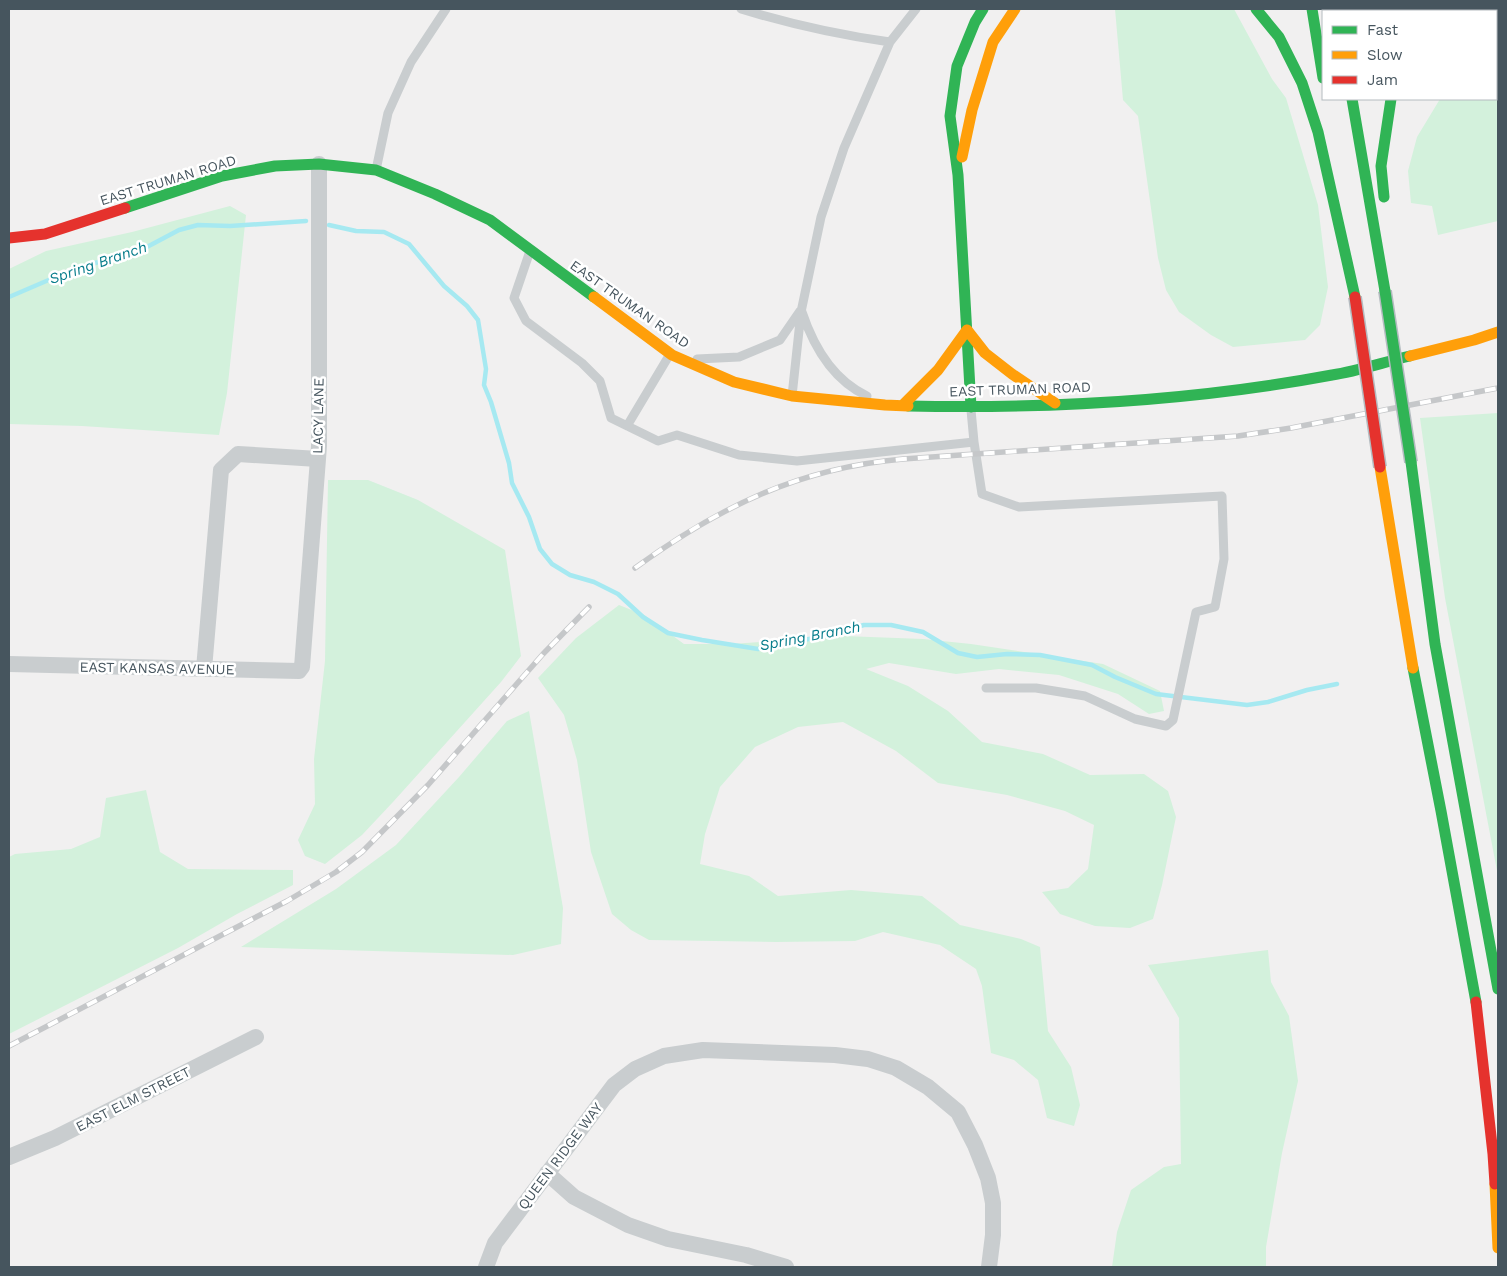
<svg xmlns="http://www.w3.org/2000/svg" width="1507" height="1276" viewBox="0 0 1507 1276" font-family="'Work Sans',sans-serif">
<style>
.green{fill:#d3f1dc}
.lines{fill:none;stroke-linecap:round;stroke-linejoin:round}
.stream{stroke:#a6e9f1;stroke-width:4.5}
.lane{stroke:#c9cdcf;stroke-width:9}
.street{stroke:#c9cdcf;stroke-width:16}
.fast{stroke:#30b455;stroke-width:11}
.slow{stroke:#ff9f0a;stroke-width:11}
.jam{stroke:#e5322d;stroke-width:11}
.rail-casing{stroke:#c5c7c9;stroke-width:5.5}
.rail{stroke:#fff;stroke-width:4;stroke-dasharray:11;stroke-linecap:butt}
.fast-bridge-casing{stroke:#b4bbc0;stroke-width:14;stroke-linecap:butt}
.jam-bridge-casing{stroke:#b4bbc0;stroke-width:14;stroke-linecap:butt}
.fast-bridge{stroke:#30b455;stroke-width:11}
.jam-bridge{stroke:#e5322d;stroke-width:11}
.labels{text-anchor:middle;stroke-width:5;stroke-linejoin:round;paint-order:stroke}
.street-label{font-size:14px;fill:#46555e;stroke:#fff}
.water-label{font-size:15px;font-style:italic;fill:#067c8b;stroke:#fff}
</style>
<rect width="100%" height="100%" fill="#f1f0f0"/>
<path class="green" d="M1115 9H1234L1272 79 1286 98 1318 205 1328 287 1320 325 1305 340 1233 347 1211 335 1179 312 1166 290 1158 258 1138 116 1123 100Z
M1493 9H1498V221L1438 235 1432 206 1411 203 1408 171 1417 137 1440 99H1496V11H1492Z
M230 206 246 215 227 393 219 435 82 426 9 424V269L46 251 132 232Z
M1498 413V876L1445 598 1420 418Z
M328 480H368L418 500 505 550 521 656 501 682 393 802 362 835 325 864 305 856 298 840 315 804 314 759 325 661Z
M619 605 644 615 684 644H731L844 636 923 639 971 644 1103 664 1160 691 1164 711 1149 714 1118 694 1059 675 999 669 956 674 889 663 866 669 908 686 948 711 982 742 1043 754 1090 775 1144 774 1168 791 1176 817 1162 885 1153 919 1130 928 1095 926 1060 914 1042 892 1068 888 1088 869 1094 825 1065 811 1007 795 938 783 896 751 843 722 798 727 755 747 720 787 705 834 700 864 749 876 778 896 851 890 922 896 960 925 1021 939 1040 947 1048 1031 1071 1067 1080 1105 1074 1126 1047 1118 1038 1080 1014 1060 991 1053 982 986 976 969 940 945 883 932 855 941 776 942 649 940 631 930 612 914 591 852 577 760 564 715 538 678 576 638Z
M529 711 563 908 561 944 513 955 241 947 336 889 396 845 459 777 507 721Z
M146 790 160 852 188 869 293 870V885L237 914 178 948 9 1034V857L15 854 71 849 100 837 106 798Z
M1268 950 1271 982 1289 1016 1298 1081 1282 1153 1266 1247V1267H1112L1117 1232 1131 1190 1164 1167 1181 1164 1179 1018 1148 965Z"/>
<g class="lines">
<path class="stream" d="M329 225 356 231 384 232 409 244 444 286 467 306 478 320 486 369 484 385 491 402 509 463 512 483 529 517 540 549 552 564 570 575 594 582 618 594 643 617 668 633 702 640 758 649 824 636 864 625H891L923 632 958 653 977 657 1007 654 1040 655 1092 665 1115 677 1156 694 1247 705 1268 702 1307 690 1337 684
M9 297 72 270 145 248 179 230 198 225 230 226 306 221"/>
<path class="lane" d="M741 9C790 24 839 35 890 42
M376 170 388 113 411 62 446 9
M530 251 514 298 526 321 582 363 600 381 611 418 658 441 677 435 739 455 797 461 974 442
M802 312C813 345 833 380 867 396
M697 359 739 357 780 340 800 311
M792 396 801 312 821 217 844 148 890 42 916 9
M971 410 974 442 982 494 1019 507 1222 496 1224 559 1215 607 1196 612 1173 720 1166 726 1135 719 1085 696 1036 688H986
M627 426 670 354"/>
<path class="street" d="M9 664 299 671 302 667 319 446V164
M204 669 221 470 238 454 318 459
M9 1157 55 1138 256 1037
M547 1173 574 1197 628 1225 668 1239 746 1255 786 1267
M486 1267 495 1243 614 1085 635 1069 664 1056 703 1050 835 1055 868 1059 896 1068 928 1087 958 1112 975 1145 988 1178 993 1203V1235L989 1267"/>
<path class="fast" d="M1256 9 1279 37 1302 83 1318 132 1355 297
M1312 9 1323 78
M1336 9 1337 11
M1435 11 1437 9
M1352 99 1385 291
M1384 197 1381 166 1391 99
M125 208 222 176 275 166 319 164 376 170 435 194 490 220 594 297
M908 406C1049 409 1193 401 1332 375 1358 371 1384 362 1410 356
M971 407 958 175 950 116 957 66 975 22 983 9
M1411 462 1435 644 1498 989
M1413 668 1441 811 1476 1002"/>
<path class="slow" d="M962 157 972 110 993 42 1015 9
M594 297 672 355 734 382 792 396 885 405 908 406
M1410 356 1474 340 1498 332
M903 405 938 370 967 330 985 353 1012 374 1055 403
M1380 467 1413 668
M1495 1184 1498 1248"/>
<path class="jam" d="M9 238 45 234 125 208
M1476 1002 1493 1154 1495 1184"/>
<defs>
<path id="rail" d="M635 568C719 507 799 468 903 459L1238 436 1291 428 1498 388
M9 1046 287 901 336 872 362 852 428 785 543 654 589 607"/>
</defs>
<use href="#rail" class="rail-casing"/>
<use href="#rail" class="rail"/>
<defs>
<path id="fast-bridge" d="M1385 291 1411 462"/>
<path id="jam-bridge" d="M1355 297 1380 467"/>
</defs>
<use href="#fast-bridge" class="fast-bridge-casing"/>
<use href="#jam-bridge" class="jam-bridge-casing"/>
<use href="#fast-bridge" class="fast-bridge"/>
<use href="#jam-bridge" class="jam-bridge"/>
</g>
<g class="labels">
<g class="street-label">
<text transform="translate(168 180) rotate(-17)" y="5">EAST TRUMAN ROAD</text>
<text transform="translate(630 304) rotate(35)" y="5">EAST TRUMAN ROAD</text>
<text transform="translate(1020 389) rotate(-2)" y="5">EAST TRUMAN ROAD</text>
<text transform="translate(318 416) rotate(-89)" y="5">LACY LANE</text>
<text transform="translate(157 668) rotate(1)" y="5">EAST KANSAS AVENUE</text>
<text transform="translate(133 1099) rotate(-27)" y="5">EAST ELM STREET</text>
<text transform="translate(560 1156) rotate(-53)" y="5">QUEEN RIDGE WAY</text>
</g>
<g class="water-label">
<text transform="translate(98 263) rotate(-19)" y="5">Spring Branch</text>
<text transform="translate(810 636) rotate(-11)" y="5">Spring Branch</text>
</g>
</g>
<rect width="1507" height="1276" fill="none" stroke="#46555e" stroke-width="20"/>
<rect x="1322" y="10" width="175" height="90" fill="#ffffff" stroke="#b5bbbf"/>
<rect x="1332" y="26" width="25" height="8" fill="#30b455" stroke="#b5bbbf"/>
<text x="1367" y="35" font-size="15" fill="#46555e">Fast</text>
<rect x="1332" y="51" width="25" height="8" fill="#ff9f0a" stroke="#b5bbbf"/>
<text x="1367" y="60" font-size="15" fill="#46555e">Slow</text>
<rect x="1332" y="76" width="25" height="8" fill="#e5322d" stroke="#b5bbbf"/>
<text x="1367" y="85" font-size="15" fill="#46555e">Jam</text>
</svg>
